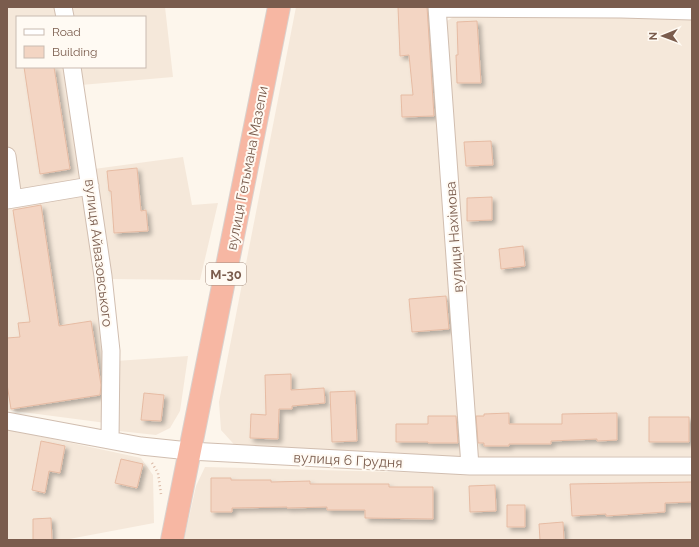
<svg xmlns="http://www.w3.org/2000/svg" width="699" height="547" viewBox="0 0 699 547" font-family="Raleway,sans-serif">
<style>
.residential{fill:#f5e8da}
.building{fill:#f3d5c3;stroke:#e6bba3;filter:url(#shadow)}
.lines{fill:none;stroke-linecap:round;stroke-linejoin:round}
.minor-casing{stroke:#d1beb0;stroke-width:19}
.highway-casing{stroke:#dad1cd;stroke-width:24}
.path{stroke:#d9b8a5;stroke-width:2.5;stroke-dasharray:1 3;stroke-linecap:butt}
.minor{stroke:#fff;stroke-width:17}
.highway{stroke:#f7b7a3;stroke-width:22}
.labels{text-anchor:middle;stroke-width:4;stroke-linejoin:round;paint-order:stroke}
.shield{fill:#fffaf3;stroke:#a28b7f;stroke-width:1}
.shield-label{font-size:13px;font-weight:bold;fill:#7a5c4d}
.street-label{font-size:14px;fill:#7a5c4d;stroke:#fffaf3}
</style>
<defs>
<filter id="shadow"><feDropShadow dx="3.5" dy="3.5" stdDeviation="2" flood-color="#0004"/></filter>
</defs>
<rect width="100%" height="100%" fill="#fdf6ec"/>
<path class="residential" d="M7 7H60L61 17H17V67H68L107 353 106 423 7 410Z
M68 7H165L173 77 81 85 78 67H145V17H70Z
M296 7H431L466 453 457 459 240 451 221 430 219 402Z
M455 16 692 17V456L477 457 445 22Z
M183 157 192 205 218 203 200 280 111 279 94 169Z
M188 356 180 411 170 428 156 435 119 431 116 422V361Z
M7 429 141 458 153 475 154 523 64 540H7Z
M205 467 471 474 692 473V540H184L196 486Z"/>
<path class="building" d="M398 7H427L434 116 402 117 401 95H413L409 55 400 56Z
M477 21 481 83H457L456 55H458L457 22Z
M24 67H54L70 169 40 174Z
M491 141 493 165 466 166 464 142Z
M137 168 141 211 146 210 148 231 114 233 111 191H109L107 171Z
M492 197V220L467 221V198Z
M41 205 59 326 91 321 101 385 100 395 11 409 7 384V338L20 337 18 323 30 322 13 210Z
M523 246 525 266 501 269 499 249Z
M446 296 449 329 412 332 409 299Z
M291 374V390L324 388 325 403 292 406V409H279L278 439 250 438 251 414 266 415 265 375Z
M355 391 357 441 332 442 330 392Z
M144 393 164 395 161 421 141 420Z
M509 413V424H562V414L617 413V440L597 441V439L551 441V444H509V446H484V443H478L476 416H484V414Z
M428 416H456L458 443H428V442H396V424H428Z
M649 417H689V442H649Z
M41 441 65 446 60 473 49 471 45 493 32 490Z
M121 459 143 464 137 488 115 483Z
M211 478H231V480H271V482L310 481V484H389V487H433V519L365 518V510H327V507L287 508V507L232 508V512H211Z
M692 482V502L665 503V512L606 516V514L572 516 570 484Z
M495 485 496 511 470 512 469 486Z
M507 505H525V527H507Z
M51 518 52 540H33V519Z
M563 522 564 540H540L539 524Z"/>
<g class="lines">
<defs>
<path id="minor" d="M63 7 65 17
M437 7 470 466
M437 8 621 9 692 11
M72 67 103 276 111 351 110 440
M7 156 13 199 7 200
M13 199 90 186
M7 421 141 446 189 451 470 466H692"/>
<path id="highway" d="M172 540 279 7"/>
</defs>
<use href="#minor" class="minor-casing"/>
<use href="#highway" class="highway-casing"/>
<path class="path" d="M152 463 158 473 161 494"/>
<use href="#minor" class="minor"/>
<use href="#highway" class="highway"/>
</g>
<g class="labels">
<rect class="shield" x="206" y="263" width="40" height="22" rx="3"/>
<g class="shield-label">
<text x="226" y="279">М-30</text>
</g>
<g class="street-label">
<text transform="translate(247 168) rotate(-79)" y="5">вулиця Гетьмана Мазепи</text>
<text transform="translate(454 237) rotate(-94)" y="5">вулиця Нахімова</text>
<text transform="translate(99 253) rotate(83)" y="5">вулиця Айвазовського</text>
<text transform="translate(348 460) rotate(3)" y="5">вулиця 6 Грудня</text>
</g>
</g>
<rect width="699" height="547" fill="none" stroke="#7a5c4d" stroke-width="16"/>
<rect x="16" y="16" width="130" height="52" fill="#fffaf3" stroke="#cabbb1"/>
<rect x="24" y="29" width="20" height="6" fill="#ffffff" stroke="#cabbb1"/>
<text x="52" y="36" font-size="12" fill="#7a5c4d">Road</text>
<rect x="24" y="46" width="20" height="12" fill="#f3d5c3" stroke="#cabbb1"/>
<text x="52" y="56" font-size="12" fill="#7a5c4d">Building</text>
<g transform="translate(663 36) rotate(269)" stroke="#fffaf3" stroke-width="3" paint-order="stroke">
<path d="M0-3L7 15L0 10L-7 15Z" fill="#7a5c4d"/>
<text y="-6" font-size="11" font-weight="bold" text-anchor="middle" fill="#7a5c4d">N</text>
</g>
</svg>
